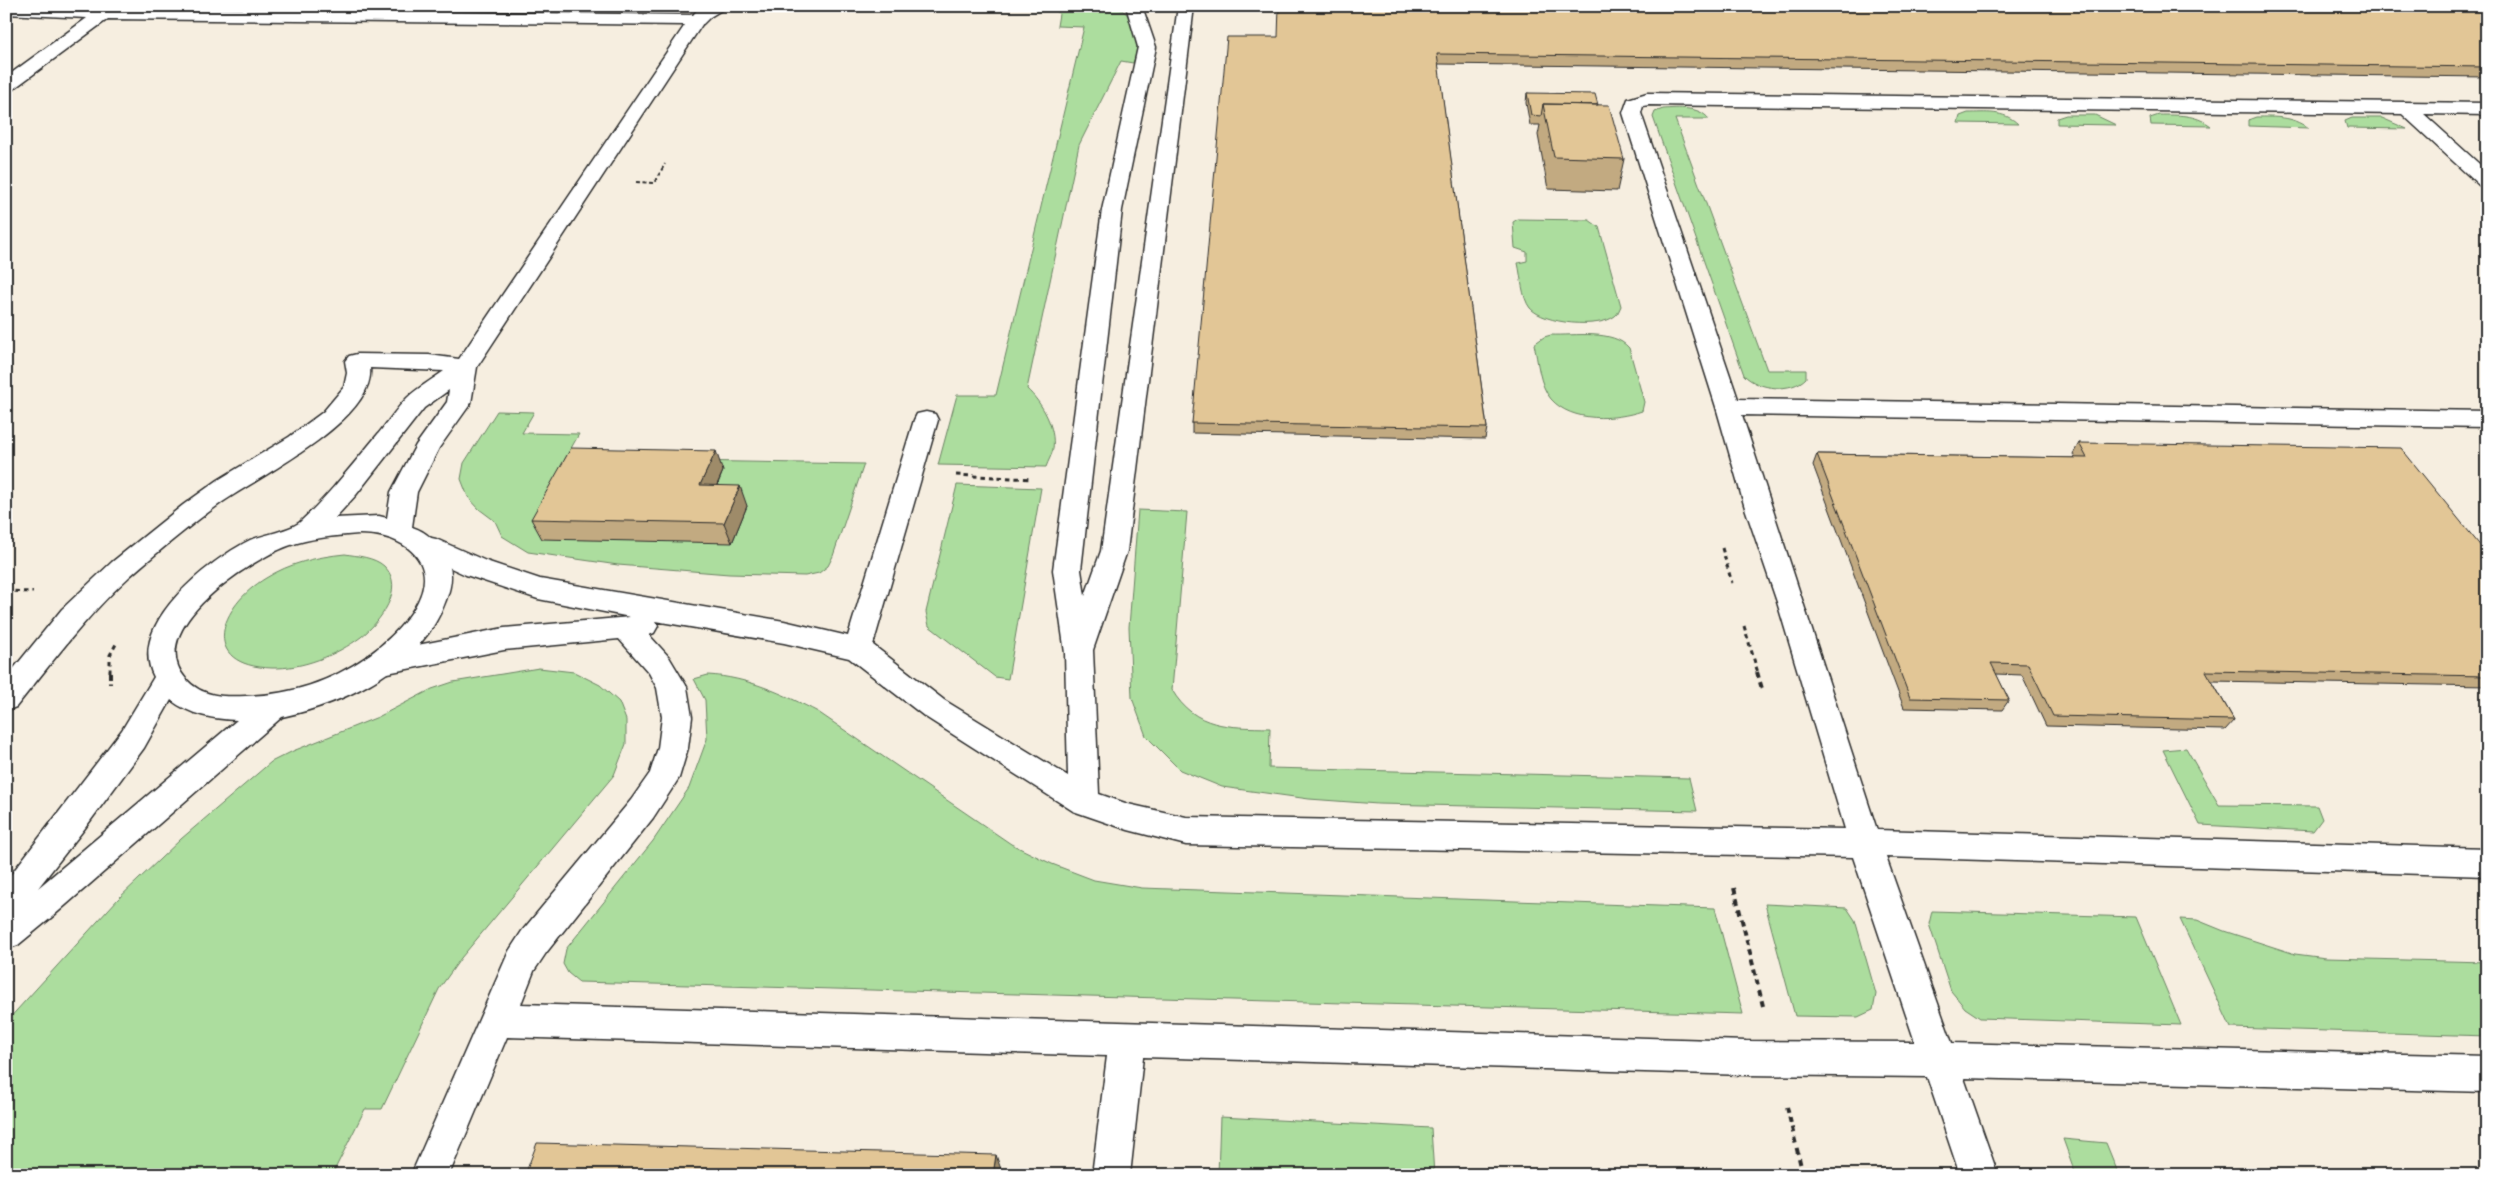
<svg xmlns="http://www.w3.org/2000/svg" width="2493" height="1181" viewBox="0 0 2493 1181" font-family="'Balsamiq Sans',sans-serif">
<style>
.built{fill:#f6eee0}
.green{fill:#acdd9e;stroke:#6c8464}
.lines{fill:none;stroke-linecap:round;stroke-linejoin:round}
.lane-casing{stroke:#2b2b2b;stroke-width:3}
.street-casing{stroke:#2b2b2b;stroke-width:3}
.path-far2{stroke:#2b2b2b;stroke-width:2;stroke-dasharray:4 2.5;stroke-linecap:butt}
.path-far1{stroke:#2b2b2b;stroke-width:3;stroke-dasharray:4.5 4;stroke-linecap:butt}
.path{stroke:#2b2b2b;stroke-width:4;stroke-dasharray:6 4.5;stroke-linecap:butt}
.lane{fill:#fff;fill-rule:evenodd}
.street{fill:#fff;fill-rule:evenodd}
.wall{fill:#c2aa81;stroke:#2b2b2b}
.shaded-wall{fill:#9e8b69;stroke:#2b2b2b}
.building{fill:#e2c696;stroke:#2b2b2b}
</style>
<rect width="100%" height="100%" fill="#fff"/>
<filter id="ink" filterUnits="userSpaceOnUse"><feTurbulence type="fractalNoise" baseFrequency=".02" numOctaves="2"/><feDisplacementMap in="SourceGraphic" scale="10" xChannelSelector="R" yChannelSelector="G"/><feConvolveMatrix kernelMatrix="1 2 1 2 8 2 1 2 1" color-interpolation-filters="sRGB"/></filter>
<g filter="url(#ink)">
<path class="built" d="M6 6H215L536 11 638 6H2487V1175H6Z"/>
<path class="green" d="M769 6H877L739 9Z
M1053 6C1071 6 1092 4 1111 6 1137 10 1142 44 1133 63L1121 61 1079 145 1027 389C1042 403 1056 427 1053 449 1052 455 1048 461 1046 467L938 465 957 395H996L1084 27 1057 26 1059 14Z
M1663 109C1678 108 1699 106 1709 119H1675L1767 370H1806V378C1792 393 1758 390 1744 375L1653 117 1655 112Z
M1968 113C1985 113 2004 110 2018 124L1958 123 1960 116Z
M2066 115H2095L2116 125 2057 124V118Z
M2159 115C2178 115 2195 114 2211 126L2151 125 2150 118Z
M2256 117C2276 117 2292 116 2309 128L2248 126V120Z
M2352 118H2382L2407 129 2347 128 2345 121Z
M1518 219 1589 220 1599 227 1621 306C1619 310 1618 314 1615 316 1599 329 1544 324 1530 308 1522 298 1521 276 1518 263L1527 261V252L1515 248 1513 222Z
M1551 335C1575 336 1613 329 1629 348L1644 402 1642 411C1615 420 1572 423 1551 399 1539 385 1538 361 1534 344L1544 337Z
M497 411 534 412 522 433 579 434 565 459 864 464 833 556 828 566 819 573 805 576 729 574 618 565 528 552 502 536 495 521 479 509 468 497 461 479 464 463Z
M957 485 1041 488 1008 679 995 677 929 626 926 612Z
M1138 510 1187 512 1172 690C1195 729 1230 727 1270 728L1269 768 1689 778 1697 811 1378 804 1309 799 1222 787 1180 770 1146 736 1132 698 1129 627Z
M345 554C357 556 374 557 384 566 407 588 379 623 361 637 337 655 302 669 272 668 198 666 219 606 266 578 290 563 316 557 345 554Z
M539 668 574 672 600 685 619 702 626 720V744L614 775 461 958 439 989 382 1109H365L332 1175H6V1022L118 899 181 839 271 762 293 751 378 717 432 689 453 682Z
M708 675C747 677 784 694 818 712L1011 844 1052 864 1094 880 1142 888 1715 908 1743 1014 579 982 568 973 563 964 566 949 653 841 689 788 707 739 705 700 694 679Z
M2186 748 2219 805 2317 806 2322 819 2313 831 2200 825 2163 750Z
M1765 904 1847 908 1855 920 1876 994 1873 1010 1858 1017 1795 1016Z
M1932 911 2136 917 2181 1025 1980 1018 1965 1008 1951 991 1929 924Z
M2180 919 2197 920 2224 931 2295 954 2326 958 2487 962V1036L2231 1028Z
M1220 1117 1431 1128 1434 1175H1218Z
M2063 1139 2106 1143 2119 1175H2076Z"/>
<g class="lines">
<defs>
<path id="lane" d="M705 6H728L710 17 703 24H691L689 20 698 9Z
M1126 6H1142L1156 47 1122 210 1081 570 1085 596 1101 551 1178 6H1194L1127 551 1093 650 1099 794 1128 804 1186 817 1845 829 1777 602 1745 508 1716 407 1623 113 1628 99 1647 93 2487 103V115L2424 114 2487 171V188L2480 186 2402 114 1649 105 1643 106 1641 113 1738 399 2487 411V427L1742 415 1877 830 2487 848V876L1886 857 1952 1043 2487 1056V1092L1964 1078 1998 1175H1960L1927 1077 1746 1075 1143 1057 1130 1175H1092L1107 1056 507 1037 449 1175H411L509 951 522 931 631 800 650 773 658 748 662 717 657 688 649 673 619 639 504 650 377 675 367 672 363 664 367 656 377 653 504 628 630 617 538 599 466 575 418 553 414 546 418 539 427 537 436 539 486 561 540 579 784 621 848 636 914 420 917 414 926 412 935 414 938 420 873 645 944 700 1068 776 1065 653 1053 570 1102 210 1138 47ZM655 621 784 643 849 658 924 716 1073 811 1128 830 1186 845 1853 857 1915 1042 1746 1041 521 1004 534 971 546 953 653 818 679 778 688 748 692 717 687 687 669 657 649 635 654 633 658 626Z"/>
<path id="street" d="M6 6 697 15 703 16 705 20 477 367 471 403 439 448 417 492 412 527C429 532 439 545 447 560 454 573 451 587 446 600 422 667 346 703 282 717L52 917 18 945 6 949V881L122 730 154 677C126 624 210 560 250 540 263 535 291 530 300 522 329 495 353 464 378 434 388 422 396 409 407 398 417 388 432 380 444 371L370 368C376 420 258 477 221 503 190 525 159 551 130 576 86 616 53 661 16 707L6 711V678L62 609 112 562 183 505 218 480 289 437 323 412 344 387 347 373 345 361 349 356 357 354 429 355 459 359 685 25 108 19 12 90 6 91V77L87 18 6 14ZM449 390 447 402 416 445 391 492 387 518 379 516 335 518 356 495 424 408ZM359 534C377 534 393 537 408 548 451 582 397 636 366 657 330 682 290 695 246 696 224 697 202 697 186 679 142 629 250 560 288 546 310 538 335 536 359 534ZM171 700C190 715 213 719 237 720L38 888 85 828 144 748Z"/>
</defs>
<use href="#lane" class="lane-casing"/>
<use href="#street" class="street-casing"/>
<path class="path-far2" d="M636 182 654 183 665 164"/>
<path class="path-far1" d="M956 475 1032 479
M1722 548 1732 583
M6 591 33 592
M1744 626 1758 673
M110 673V655L116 644"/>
<path class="path" d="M110 672V684
M1757 672 1763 692
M1734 888 1764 1010
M1787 1107 1803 1175"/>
<use href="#lane" class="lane"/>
<use href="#street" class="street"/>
</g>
<path class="wall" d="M2487 6V77L1438 64 1487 428 1485 439 1192 433V423L1278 37Z
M1527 93 1598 105 1624 159 1617 191 1548 189 1538 135 1540 125H1530L1526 103Z
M2079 443 2487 554V686L2212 681 2234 720 2225 730 2046 726 2022 675 1996 674 2009 700 2002 710 1904 708 1813 465 1817 454 2075 458 2073 454Z
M723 471 717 486 747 506 732 543 542 539 531 519Z"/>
<path class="shaded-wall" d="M716 451 723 471 708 505 700 485Z
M740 486 747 506 732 543 724 523Z
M996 1155 1003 1175H993Z"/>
<path class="building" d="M1279 6H2487V67L1437 54 1487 428 1192 423 1227 37H1278Z
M1527 93 1595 94 1598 105 1543 104 1541 116 1531 115Z
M1543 104 1609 105 1624 159 1554 157Z
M2079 443 2401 448 2487 554V676L2206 671 2234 720 2053 716 2028 664 1991 663 2009 700 1910 698 1817 454 2087 458Z
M571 448 716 451 700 485 740 486 724 523 531 519Z
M537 1143 996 1155 993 1175H525Z"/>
</g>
<rect width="2493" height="1181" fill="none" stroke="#fff" stroke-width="25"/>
<rect x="12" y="12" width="2468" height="1156" fill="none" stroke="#2b2b2b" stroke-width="2" filter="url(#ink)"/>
</svg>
